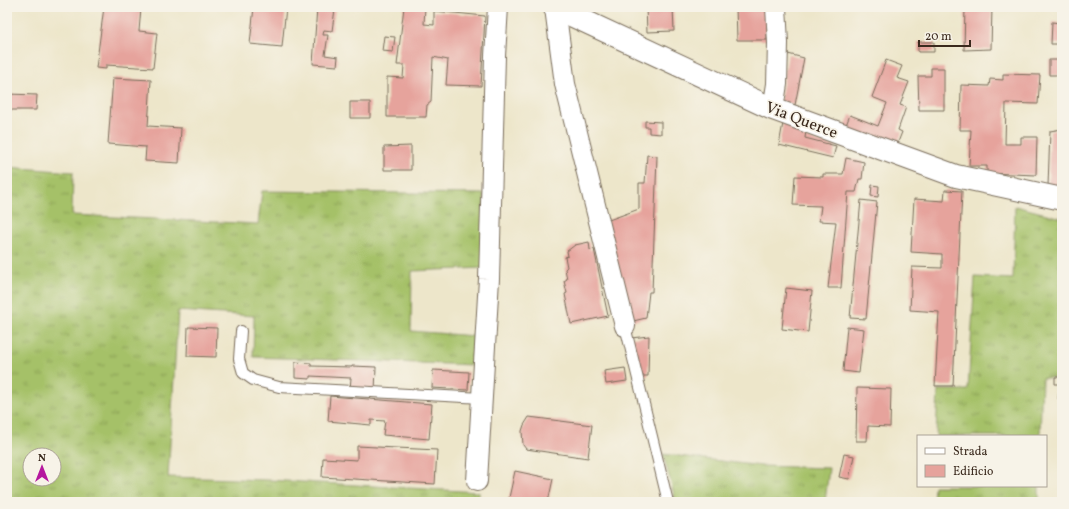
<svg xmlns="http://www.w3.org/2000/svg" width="1069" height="509" viewBox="0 0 1069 509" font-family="Vollkorn,serif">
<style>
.grass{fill:url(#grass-tufts);stroke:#707642;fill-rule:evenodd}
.building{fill:#e6a39c}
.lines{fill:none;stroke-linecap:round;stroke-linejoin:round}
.service-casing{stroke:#796c5a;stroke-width:12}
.minor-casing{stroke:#796c5a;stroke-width:22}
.tertiary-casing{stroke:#796c5a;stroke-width:24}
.service{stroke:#fff;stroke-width:10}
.minor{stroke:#fff;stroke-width:20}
.tertiary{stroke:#fff;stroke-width:22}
.labels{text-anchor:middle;stroke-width:3.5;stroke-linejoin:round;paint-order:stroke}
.street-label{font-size:16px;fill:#3b2a1e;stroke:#f7f3e8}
</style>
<defs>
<pattern id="grass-tufts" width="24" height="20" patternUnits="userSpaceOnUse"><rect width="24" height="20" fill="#a5c167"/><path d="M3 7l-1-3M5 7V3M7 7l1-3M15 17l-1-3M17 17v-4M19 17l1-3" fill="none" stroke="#889d54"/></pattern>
</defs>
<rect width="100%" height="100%" fill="#f7f3e8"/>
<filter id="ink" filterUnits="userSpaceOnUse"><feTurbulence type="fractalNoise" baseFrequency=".025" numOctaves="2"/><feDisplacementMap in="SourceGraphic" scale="8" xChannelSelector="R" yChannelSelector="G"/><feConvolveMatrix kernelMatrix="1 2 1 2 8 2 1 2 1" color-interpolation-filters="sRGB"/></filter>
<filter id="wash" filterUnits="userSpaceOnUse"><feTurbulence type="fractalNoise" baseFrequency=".012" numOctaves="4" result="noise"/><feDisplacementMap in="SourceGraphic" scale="16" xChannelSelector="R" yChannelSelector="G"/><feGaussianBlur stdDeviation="0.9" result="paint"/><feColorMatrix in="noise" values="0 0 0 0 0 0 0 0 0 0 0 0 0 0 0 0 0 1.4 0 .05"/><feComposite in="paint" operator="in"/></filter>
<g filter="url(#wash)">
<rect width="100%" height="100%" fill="#ede6ca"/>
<path class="grass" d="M7 167 73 172 72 215 258 224 262 191 484 194V268L412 271 411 331 474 336V365L253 357 254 316 178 311 168 477 268 480 479 492V502H7ZM30 455H54V479H30Z
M1015 206 1062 218V378H1042L1040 436H936L938 390H968L975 277 1013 279Z
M663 454 761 466 829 468 825 502H676Z
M934 486H1039V502H933Z"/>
<g id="blocks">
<path class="building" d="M104 7 141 8 139 31 157 33 153 68 106 65V69L96 68Z
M254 7H286L282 47 250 44Z
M317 7 335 9 332 31 324 30 323 35H328L325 55 338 57 337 66 313 64Z
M404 7H425L424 24 434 25V11L485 16 481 86 446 85 448 60 433 57 431 102 427 105 426 117H387V77L403 78 404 65H397Z
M646 7H673L674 31 647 32Z
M736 7H767V40H737Z
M928 7H949V10L928 9Z
M965 7H992L991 49 964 50Z
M1052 22 1060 23V33H1062V44H1051Z
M384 36 395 37 393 52 382 51Z
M918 42H934V52H918Z
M788 54 804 58 795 105 780 101Z
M886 60 902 66 897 78 909 82 900 105 906 107 898 130 902 132 895 150 844 130 850 115 878 126 887 103 872 97Z
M1049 60H1062V75H1049Z
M931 68H944V110H919L918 76H931Z
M1003 74 1040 75 1038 104 1006 103 1005 144H1021V137H1037L1036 175 987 173V166H969L971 130H960L961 85 989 86 990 79 1003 80Z
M113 78 151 80 148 126 181 128 179 163 145 161 146 147 108 144Z
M7 94 37 95 36 110H7Z
M350 102H370V118H350Z
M645 121 661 122V134L649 133V127H645Z
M783 123 806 131 805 138 836 146 833 158 779 145Z
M1062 129V188L1048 186 1050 131Z
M411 146V170H384V147Z
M647 155 657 156 652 292H649L646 318 629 322 606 221 639 209V183H645Z
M846 158 864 162 862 179H859L856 192H848L841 288H828L836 222 819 221 821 206 793 205 795 176 823 177V174H843Z
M872 185 879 186 878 197 871 196Z
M945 190 962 191 953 386H935L939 312 910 310 912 267 942 268V254L911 252 914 199 944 201Z
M861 200 877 202 866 319 850 318Z
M589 242 590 250 594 249 608 316 571 324 565 294 567 293 564 281 567 279 565 269 567 267 565 257 568 256 567 251 575 245Z
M786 288 812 291 808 332 782 329Z
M188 327 217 328 216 357 187 356Z
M847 327 864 329 859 373 843 371Z
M649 336 648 376H641L631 338Z
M295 362 311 363V366L352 367V366L376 367 375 391 350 389 351 378 310 376V379L295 378Z
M625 368 627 381 606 384 604 371Z
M433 370 469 372 468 390 432 388Z
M1055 377H1062V399H1058L1059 384H1055Z
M857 388 891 389 890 427 868 426 867 441H856Z
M330 396 432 404 429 439 383 435 385 421 371 420V425L328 421Z
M529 417 592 425 588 458 526 449 523 445 522 431 524 425Z
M357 446 437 450 435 484 322 477 323 458 357 460Z
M844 454 854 456 849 479 839 477Z
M515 471 553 479 548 502H508Z"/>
</g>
</g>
<g filter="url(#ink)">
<use href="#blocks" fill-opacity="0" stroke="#796c5a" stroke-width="1"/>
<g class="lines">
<defs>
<path id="service" d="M625 326 668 502
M241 331 239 359 243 373 253 380 279 387 482 398"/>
<path id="minor" d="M555 8 565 84 625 326
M773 109 777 84 778 43 776 7
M477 481 489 279 495 56 498 7"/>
<path id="tertiary" d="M554 7 773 109 956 176 1062 199"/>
</defs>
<use href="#service" class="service-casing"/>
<use href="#minor" class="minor-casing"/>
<use href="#tertiary" class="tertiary-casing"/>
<use href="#service" class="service"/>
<use href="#minor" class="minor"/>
<use href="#tertiary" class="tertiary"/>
</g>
</g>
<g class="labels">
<g class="street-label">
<text transform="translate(802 119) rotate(21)" y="6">Via Querce</text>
</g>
</g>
<rect width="1069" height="509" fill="none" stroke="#f7f3e8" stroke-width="24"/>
<rect x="917" y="435" width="130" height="52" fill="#f7f3e8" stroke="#aca397"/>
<rect x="925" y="448" width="20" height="6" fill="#ffffff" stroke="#aca397"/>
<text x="953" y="455" font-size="12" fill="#3b2a1e">Strada</text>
<rect x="925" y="465" width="20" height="12" fill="#e6a39c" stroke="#aca397"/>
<text x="953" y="475" font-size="12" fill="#3b2a1e">Edificio</text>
<g transform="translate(42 467)"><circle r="19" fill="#f7f3e8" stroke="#aca397"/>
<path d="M0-3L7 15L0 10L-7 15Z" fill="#b5179e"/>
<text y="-6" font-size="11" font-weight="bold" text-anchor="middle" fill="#3b2a1e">N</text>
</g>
<path d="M919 40v6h51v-6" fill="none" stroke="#3b2a1e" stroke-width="2"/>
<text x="925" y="40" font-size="12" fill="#3b2a1e" stroke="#f7f3e8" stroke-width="3" paint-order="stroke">20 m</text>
</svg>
